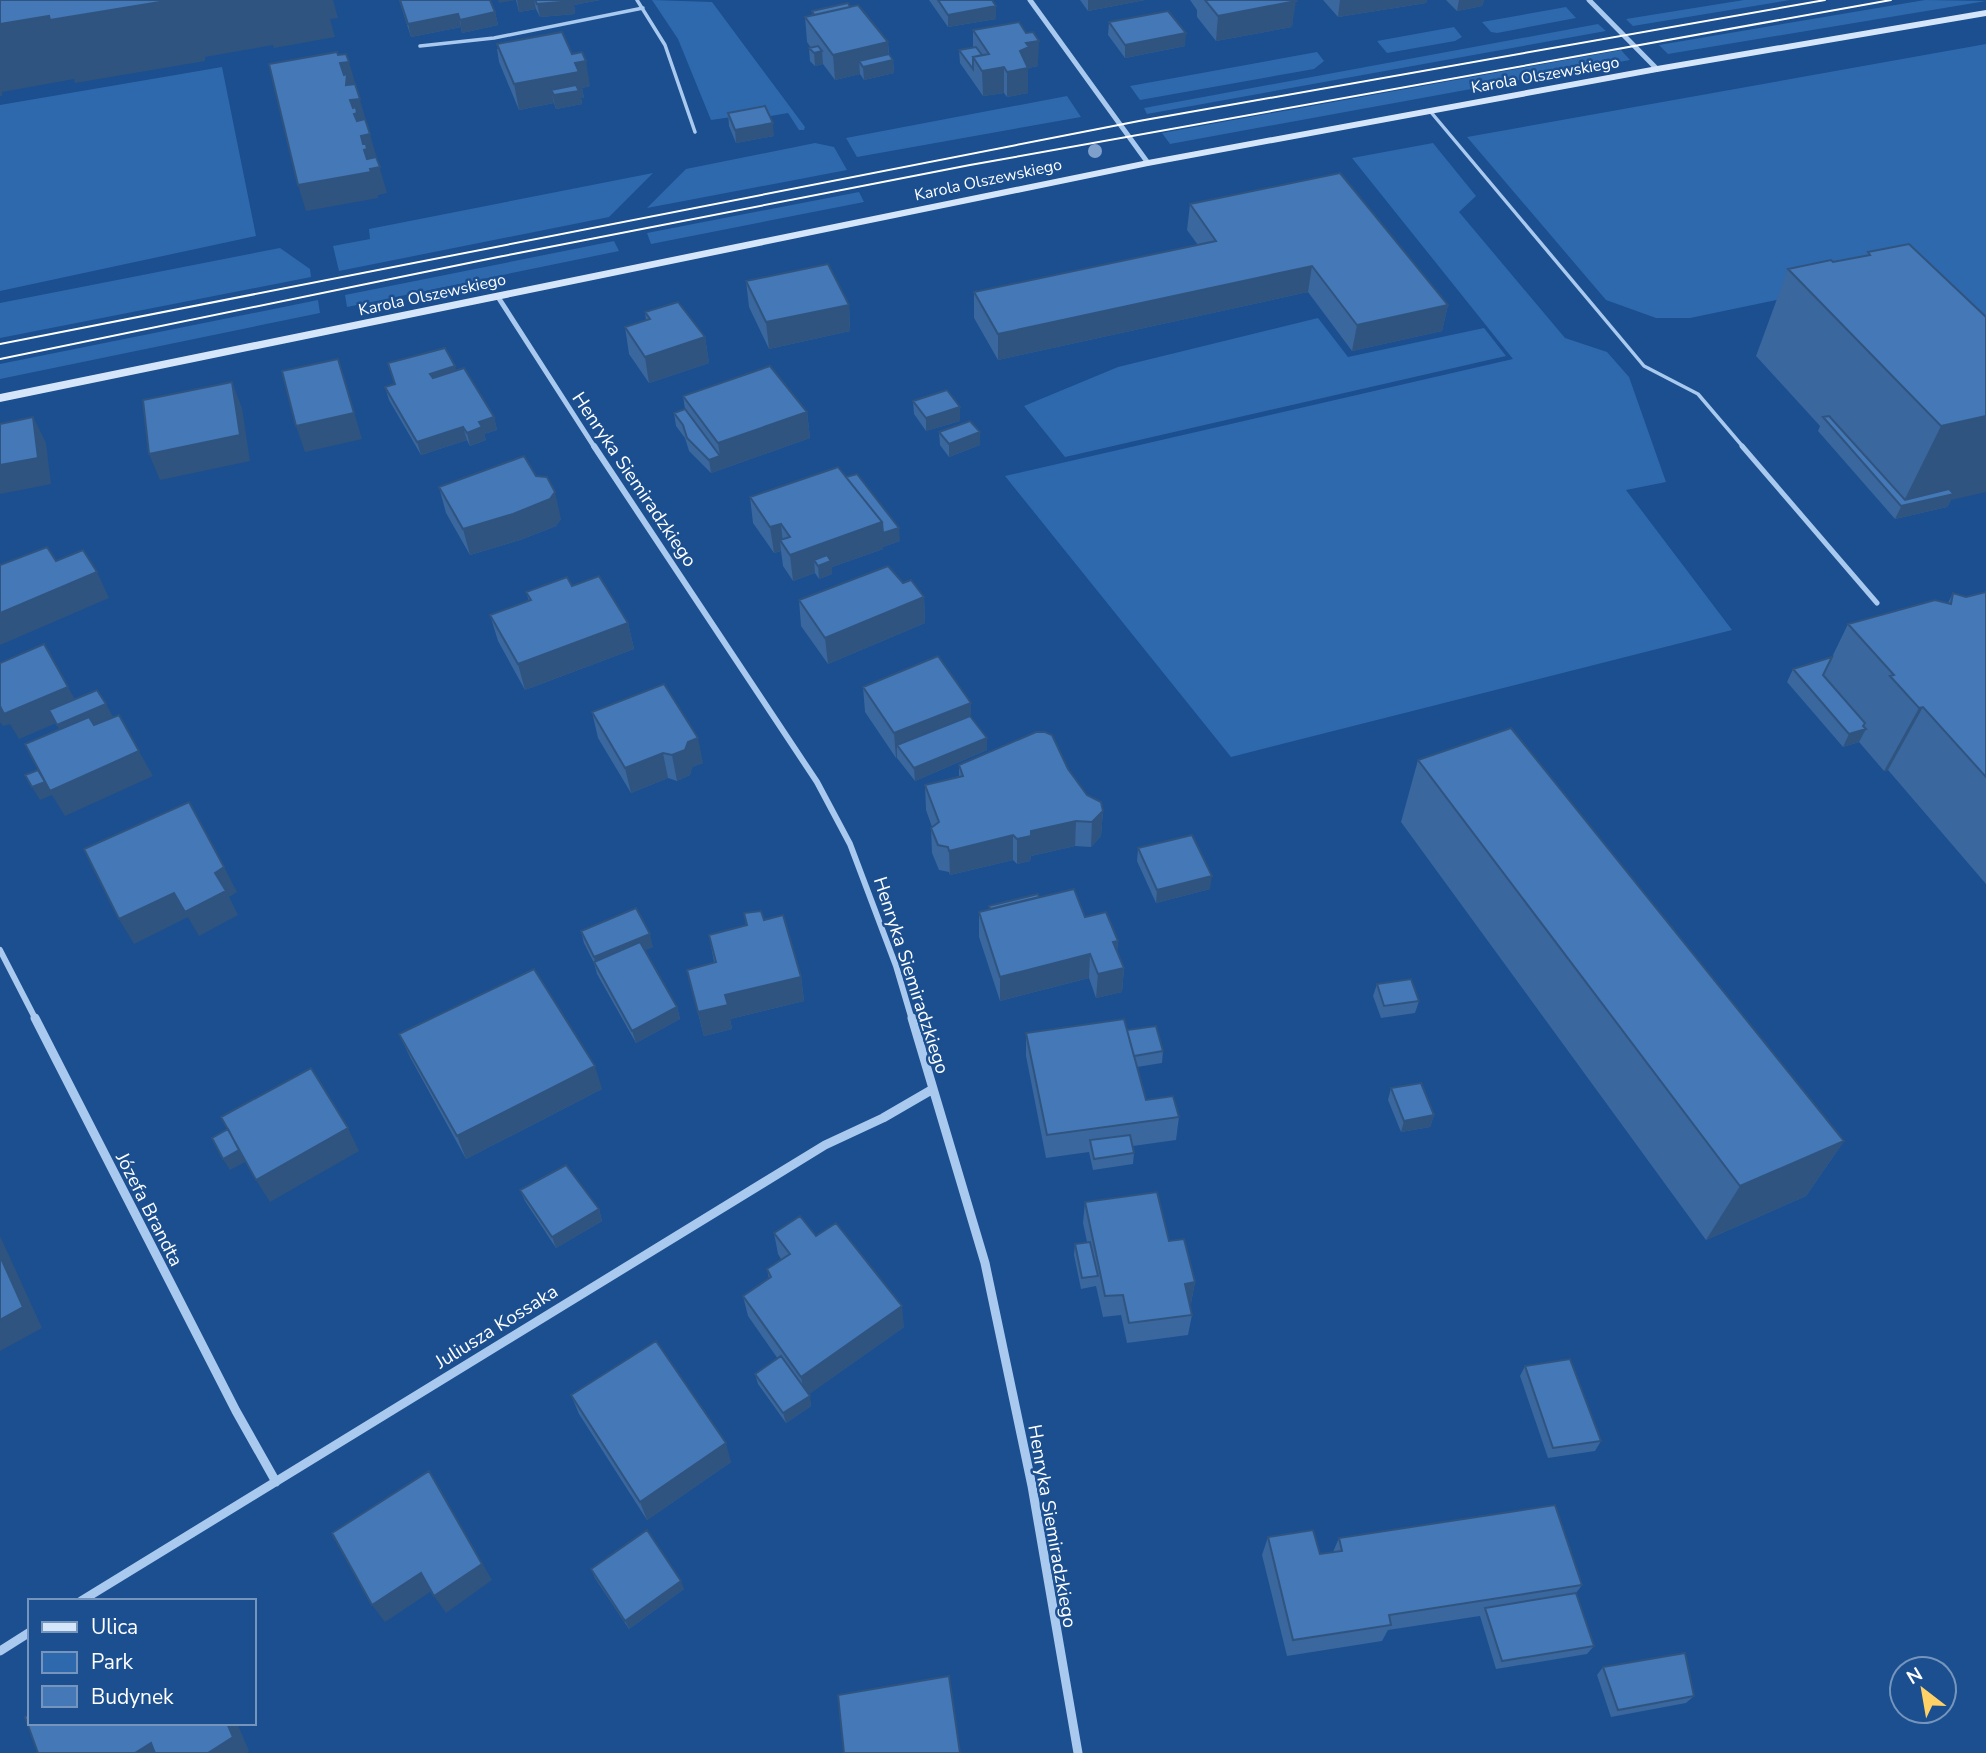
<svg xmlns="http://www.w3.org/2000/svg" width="1986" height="1753" viewBox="0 0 1986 1753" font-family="'Nunito Sans',sans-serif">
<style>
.green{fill:#2e69ad}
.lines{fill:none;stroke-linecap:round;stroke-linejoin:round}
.lane-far1{stroke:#a9c9ee;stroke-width:3.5}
.lane{stroke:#a9c9ee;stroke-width:5}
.street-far2{stroke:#a9c9ee;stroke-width:5}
.street-far1{stroke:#a9c9ee;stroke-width:6}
.street{stroke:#a9c9ee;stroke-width:9}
.secondary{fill:#d6e6fa;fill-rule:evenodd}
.tram{stroke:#fff;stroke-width:2}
.tree{fill:#7ea0ca}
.wall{fill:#3a679d}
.shaded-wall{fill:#305480}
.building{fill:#4478b7;stroke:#305480;stroke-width:2}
.labels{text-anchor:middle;stroke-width:5;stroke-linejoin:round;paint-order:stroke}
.far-street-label{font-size:16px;fill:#fff;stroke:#1b4f8f}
.street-label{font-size:19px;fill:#fff;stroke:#1b4f8f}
</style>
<rect width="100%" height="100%" fill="#1b4f8f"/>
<path class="green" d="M652 0 712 2 805 127 804 130H799L788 113 736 122 732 117 711 120 678 39Z
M1744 0H1790L1633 26 1626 19Z
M1925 0 1986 1 1668 54 1659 45Z
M1566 7 1576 18 1497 33 1491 32 1482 22Z
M1598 24 1606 31 1147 114 1144 108Z
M1454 27 1462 37 1455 41 1387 53 1377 41Z
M1986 44V332L1872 280 1690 318H1656L1606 300 1467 137Z
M1621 50 1630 60 1170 144 1162 133Z
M1317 52 1324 61 1314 69 1140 100 1130 86Z
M222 67 256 236 0 291V105Z
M1067 96 1081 117 857 157 846 138Z
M815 143 834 147 847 170 647 208 686 169Z
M1433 143 1476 196 1459 212 1565 338 1607 352 1629 377 1666 482 1626 490 1732 630 1231 757 1005 476 1513 359 1352 158Z
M653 173 609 217 339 271 333 246 370 239 369 229Z
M859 192 864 202 651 244 647 233Z
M614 241 619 251 347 307 345 295Z
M280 248 310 269 311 277 0 338V303Z
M318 300 320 313 0 379V364Z
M1318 318 1348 357 1484 328 1506 356 1065 457 1024 406 1118 367Z"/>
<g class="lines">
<path class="lane-far1" d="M637 0 665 45 695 132
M420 46 494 38 643 8
M1430 111 1644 366 1698 394 1744 448"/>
<path class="lane" d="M1742 446 1877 603"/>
<path class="street-far2" d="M1030 0 1148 163
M1589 0 1657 69
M498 297 595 448"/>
<path class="street-far1" d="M594 446 817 782 850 844 896 966 912 1020
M0 950 36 1020"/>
<path class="street" d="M35 1018 236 1411 276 1482
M912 1018 985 1263 1032 1486 1078 1753
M81 1601 825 1145 883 1118 933 1089
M0 1651 30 1632"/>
<path class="secondary" d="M1986 10V16L1657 72 1148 166 0 402V394L1148 160 1657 66Z"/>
<path class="tram" d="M0 344 1139 121 1825 0
M0 359 498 257 970 165 1891 0"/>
</g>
<circle class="tree" cx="1095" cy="151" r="7"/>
<path class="wall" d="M399 0H490L495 12 498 25 462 33 461 27 411 37Z
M516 0H600L574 5 575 14 540 17 536 9 519 12Z
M929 0H992L996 19 948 27Z
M1080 0H1145L1088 11Z
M1190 0H1294L1292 27 1216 41 1197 17V10Z
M1323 0H1427L1426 3 1338 17Z
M1446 0H1484L1482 6 1457 11Z
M850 7 888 42 889 54 893 60 894 73 864 80 860 74 835 80 823 64 815 66 810 61 809 48H811L807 42 805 17 812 15V11Z
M1109 22 1185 46 1125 58 1108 35Z
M973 30 1038 66 1028 68V93L1007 97 1004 93 983 96 960 63 959 50 973 48Z
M497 44 572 54 590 86 582 88 584 98H581L582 104 556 109 554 103 519 110 499 62 497 49H498Z
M728 113 774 136 736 143 729 126Z
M1190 204 1448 305 1442 331 1352 351 1308 292 998 360 974 318V292L1198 245 1187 230Z
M1868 252 1986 317 1951 500 1947 507 1895 519 1818 431 1820 426 1756 356 1788 269 1833 262 1867 255Z
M746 281 849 305 850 331 769 349 749 307Z
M645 312 705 337 709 363 649 383 629 354 625 327 646 320Z
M456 371 494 417 497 430 484 434 486 440 470 446 467 440 421 455 389 400 385 387Z
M683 396 807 412 810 438 711 473 689 451 685 438 676 426 674 413 685 409Z
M913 401 960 421 926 431 914 414Z
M939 432 980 445 949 457 940 445Z
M439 487 561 519 556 526 520 540 470 555 446 513Z
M750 497 900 541 883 547V549L832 567V574L819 579 815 573 793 581 783 566 781 551 774 553 753 523Z
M903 583 924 597 925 623 828 664 801 626 799 600Z
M526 592 628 623 634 649 525 690 498 641 490 615 529 601Z
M1986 592V884L1888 770 1884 771 1859 742 1843 747 1787 682 1793 669 1832 657 1848 624 1948 603 1953 593 1966 597Z
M863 687 971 718 987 738V750L915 781 897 758H896L865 712Z
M592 712 703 763 692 767 690 775 677 781 668 778 631 793 598 738Z
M1418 760 1844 1141 1806 1196 1706 1240 1401 822Z
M959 765 1068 769 1087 795 1103 811 1101 836 1091 847 1075 846 1031 856 1030 861 1017 864 1013 860 950 875 949 872 939 870 932 853 931 828 932 827 926 810 925 785 959 776Z
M1138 848 1210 889 1156 903 1137 861Z
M1039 897 1085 917 1118 941 1117 951 1124 968 1122 992 1096 998 1089 978 1000 1001 979 937V912L989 910V906Z
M744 913 764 920 801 977 804 1001 730 1019 732 1029 704 1036 687 970 714 962 709 935 746 925Z
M581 931 653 947 644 950 677 1007 680 1019 636 1043 597 974 594 963 584 943Z
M1377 984 1419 1001 1415 1013 1381 1018 1373 996Z
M1127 1030 1163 1051 1162 1063 1137 1067 1146 1100 1179 1117 1176 1140 1133 1146 1134 1153 1133 1164 1093 1170 1089 1152 1046 1158 1026 1056V1033Z
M399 1034 602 1089 466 1159 410 1057Z
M1391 1088 1434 1115 1430 1127 1401 1132 1388 1100Z
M520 1190 599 1209 602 1221 556 1248 525 1201Z
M1085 1202 1169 1241 1195 1282 1191 1303 1189 1304 1192 1315 1188 1335 1127 1343 1121 1315 1103 1317 1096 1286 1081 1289 1074 1255 1075 1244 1087 1242 1083 1223Z
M774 1233 816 1236 904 1327 809 1394 811 1406 786 1423 758 1384 755 1374 778 1359 748 1316 743 1296 769 1279 767 1269 781 1259 778 1254Z
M1525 1366 1601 1441 1595 1451 1548 1458 1520 1376Z
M571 1395 731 1462 647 1520 579 1414Z
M1268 1537 1320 1554 1333 1552 1339 1538 1582 1585 1576 1593 1594 1646 1587 1654 1496 1669 1480 1616 1388 1630 1382 1641 1287 1656 1262 1555Z
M591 1569 684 1589 629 1629 595 1578Z
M1603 1667 1694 1696 1686 1703 1611 1717 1597 1675Z"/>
<path class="shaded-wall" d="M172 0H333L338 18 330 19 335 37 274 48 273 45 205 57V61L75 83 74 79 2 92V96H0V24L49 16Z
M498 0H516L499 3Z
M517 0H534L536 9 519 12Z
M571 0H600L574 5 575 14 540 17 537 4Z
M1088 0H1145L1088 11Z
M1340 0H1427L1426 3 1338 17Z
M1459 0H1484L1482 6 1457 11Z
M1296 1 1292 27 1216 41 1218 16Z
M996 6V19L948 27V15Z
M495 12 498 25 462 33 460 20Z
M458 14 461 27 411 37 408 24Z
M1186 33 1185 46 1125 58V45Z
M1039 41 1038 66 1028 68V93L1007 97V72L1026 43Z
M888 42 889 61 893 60 894 73 864 80 863 67 859 61 860 74 835 80 833 55Z
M822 51 823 64 815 66 814 53Z
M586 61 590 86 582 88 584 98H581L582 104 556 109 551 90 554 103 519 110 514 84 575 63Z
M349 62 387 193 378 195V198L306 211 298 185 340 63Z
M1004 67V93L983 96 982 71Z
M773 123 774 136 736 143 735 130Z
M1312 266 1308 292 998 360V334Z
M849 305 850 331 769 349 766 322Z
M1448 305 1442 331 1352 351 1357 325Z
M705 337 709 363 649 383 645 357Z
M338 359 362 439 305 452 296 426Z
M455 366 459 379 434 387 430 374Z
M232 382 242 408 250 461 160 480 149 454Z
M960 407V421L926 431V418Z
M807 412 810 438 711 473 709 460 720 456 718 443Z
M1986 416V492L1951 500 1947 507 1895 519 1941 426Z
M33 417 46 443 51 484 0 494V500V465Z
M494 417 497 430 484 434 486 440 470 446 467 433 479 422Z
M463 427 467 440 421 455 417 442Z
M980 432V445L949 457V444Z
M555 492 561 519 556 526 520 540 470 555 463 529Z
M882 522 899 528 900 541 883 547V549L832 567V574L819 579 818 566 814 560 815 573 793 581 790 555Z
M781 524 783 544 780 540 781 551 774 553 770 527Z
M97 572 109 598 0 645V613Z
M924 597 925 623 828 664 825 638Z
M628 623 634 649 525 690 518 664Z
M68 687 82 712 19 739 10 724 3 726 0 722V705Z
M971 703V728L897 745V758H896L894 733Z
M106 704 113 717 64 738 57 725Z
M1923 707 1888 770 1884 771 1919 708Z
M1866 729 1859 742 1843 747 1849 734Z
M698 738 703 763 692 767 690 775 677 781 672 755 688 742Z
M987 738V750L915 781 914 768Z
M139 751 153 776 65 816 52 795 40 800 32 787Z
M663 753 668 778 631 793 625 768Z
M1103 811 1101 836 1091 847 1092 822Z
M1076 821 1075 846 1031 856 1030 861 1017 864V839L1031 831Z
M1013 835V860L950 875 949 851Z
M224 867 237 892 229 897 238 915 199 936 185 912 215 873Z
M1212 876 1210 889 1156 903 1157 890Z
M174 893 188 917 134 944 119 919Z
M650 934 653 947 597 970 594 957Z
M1118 941 1116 965 1113 942Z
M1090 954 1089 978 1000 1001V977Z
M1124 968 1122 992 1096 998 1098 974Z
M801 977 804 1001 730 1019 732 1029 704 1036 698 1012 725 995Z
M677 1007 680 1019 636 1043 632 1031Z
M595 1066 602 1089 466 1159 457 1136Z
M1434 1115 1430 1127 1401 1132 1404 1121Z
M348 1128 359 1151 270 1202 256 1180Z
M1844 1141 1806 1196 1706 1240 1740 1186Z
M240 1150 247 1161 230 1170 223 1159Z
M599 1209 602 1221 556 1248 552 1237Z
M0 1236 42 1328 0 1351Z
M1195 1282 1191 1303 1181 1305 1185 1284Z
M902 1306 904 1327 805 1397 801 1377Z
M810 1396 811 1406 786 1423 783 1413Z
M726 1443 731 1462 647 1520 640 1502Z
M429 1471 492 1580 446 1613 434 1596Z
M421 1573 433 1590 385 1622 372 1605Z
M681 1581 684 1589 629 1629 625 1621Z
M227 1723H237L249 1751 247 1753H208Z
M151 1743 164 1753H135Z"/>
<path class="building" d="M0 0H172L50 20 49 16 0 24Z
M400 0H490L495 12 460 20 458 14 408 24Z
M535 0H573V1L537 4Z
M938 0H992L996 6 948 15Z
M1205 0H1294L1296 1 1218 16Z
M848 3 850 7 814 15 812 11Z
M858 5 888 42 833 55 805 17Z
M1168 11 1186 33 1125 45 1109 22Z
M1019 22 1026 33 1033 32 1039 41 1026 43 1029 47 1020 51 1028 68 1007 72 1004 67 982 71 973 57 989 54 973 30Z
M562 32 572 54 582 52 586 61 575 63 579 72 514 84 497 44Z
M818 46 822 51 814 53 809 48Z
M976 47 982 55 973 57V69L959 50Z
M337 52 338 55 346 54 349 62 340 63 344 75 347 74 346 85 355 84 360 99 350 100 353 108 356 107 357 113 354 114 357 121 365 119 370 134 361 136 363 144H366L367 149 364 150 367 159 376 157 380 167 370 169 371 172 298 185 269 64Z
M889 54 893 60 863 67 859 61Z
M576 85 579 91 554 95 551 90Z
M765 106 773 123 735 130 728 113Z
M1340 173 1448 305 1357 325 1312 266 998 334 974 292 1216 241 1190 204Z
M1909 244 1986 317V416L1941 426 1788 269 1831 260 1833 262 1870 255 1868 252Z
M828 264 849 305 766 322 746 281Z
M678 302 705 337 645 357 625 327 650 319 645 312Z
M445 348 455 366 430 374 433 378 464 368 494 417 479 422 482 427 467 433 463 427 417 442 385 387 395 384 388 363Z
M338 359 354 413 296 426 282 371Z
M770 366 807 412 718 443 683 396Z
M232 382 240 435 149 454 143 400Z
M947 390 960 407 926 418 913 401Z
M685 409 720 456 709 460 687 438 683 425 674 413Z
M1829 416 1905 500 1949 489 1954 494 1901 506 1823 417Z
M33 417 38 458 0 465V424Z
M970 421 980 432 949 444 939 432Z
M524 456 536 476 547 477 555 492 550 499 513 514 463 529 439 487Z
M838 467 882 522 790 555 780 540 790 537 781 524 770 527 750 497Z
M857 474 899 528 883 533 882 522 846 477Z
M47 547 56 561 83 550 97 572 0 613V565Z
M827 555 831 561 818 566 814 560Z
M888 566 903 583 911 580 924 597 825 638 799 600Z
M599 576 628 623 518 664 490 615 531 600 526 592 567 577 572 586Z
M1986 592V777L1923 707 1919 708 1890 676 1894 675 1848 624 1935 600 1951 604 1953 593 1966 597Z
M44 644 68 687 4 714 0 706V663Z
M938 656 971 703 894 733 863 687Z
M1832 657 1823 675 1865 723 1863 726 1866 729 1849 734 1793 669Z
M664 684 698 738 688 742 685 750 672 755 663 753 625 768 592 712Z
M97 690 106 704 57 725 49 710Z
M119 715 139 751 50 791 25 744 89 717 94 725Z
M970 716 987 738 914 768 897 745Z
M1511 728 1844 1141 1740 1186 1418 760Z
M1036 732H1045L1052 735 1068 769 1087 795 1101 802 1103 811 1092 822 1076 821 1031 831V836L1017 839 1013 835 949 851 948 847 938 845 931 828 939 822 925 785 963 776 959 765Z
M38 770 45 782 32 787 25 775Z
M189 802 224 867 215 873 226 891 185 912 174 893 119 919 84 849Z
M1192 835 1212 876 1157 890 1138 848Z
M1074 889 1085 917 1106 912 1118 941 1113 942 1124 968 1098 974 1090 954 1000 977 979 912Z
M1038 894 1039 897 990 909 989 906Z
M636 908 650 934 594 957 581 931Z
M761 911 764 920 783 915 801 977 725 995 728 1005 698 1012 687 970 716 962 709 935 747 925 744 913Z
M640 942 677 1007 632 1031 594 962Z
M534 969 595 1066 457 1136 399 1034Z
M1411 979 1419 1001 1384 1006 1377 984Z
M1124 1019 1146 1100 1173 1096 1179 1117 1047 1135 1026 1033Z
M1156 1026 1163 1051 1134 1056 1127 1030Z
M311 1068 348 1128 256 1180 221 1117Z
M1421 1083 1434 1115 1404 1121 1391 1088Z
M228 1129 239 1150 223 1159 212 1138Z
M1130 1135 1134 1153 1094 1159 1090 1140Z
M566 1165 599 1209 552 1237 520 1190Z
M1157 1192 1169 1241 1184 1239 1195 1282 1185 1284 1192 1315 1129 1323 1123 1295 1105 1296 1085 1202Z
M800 1216 816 1236 836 1223 902 1306 801 1377 743 1296 771 1277 767 1269 790 1254 774 1233Z
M1090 1242 1098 1276 1082 1278 1075 1244Z
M0 1256 23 1307 0 1320Z
M656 1341 726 1443 640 1502 571 1395Z
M781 1356 810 1396 783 1413 755 1374Z
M1570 1359 1601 1441 1553 1448 1525 1366Z
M429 1471 482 1564 434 1596 421 1573 372 1605 332 1533Z
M1555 1505 1582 1585 1389 1615 1391 1625 1293 1640 1268 1537 1313 1530 1320 1554 1342 1551 1339 1538Z
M647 1530 681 1581 625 1621 591 1569Z
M1576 1593 1594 1646 1502 1661 1485 1608Z
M1685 1653 1694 1696 1618 1710 1603 1667Z
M949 1676 960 1753H844L838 1695Z
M30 1714V1723H227L233 1737 208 1753H155L151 1743 135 1753H38L25 1717Z"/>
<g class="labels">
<g class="far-street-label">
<text transform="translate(1545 74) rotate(-10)" y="6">Karola Olszewskiego</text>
<text transform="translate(988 179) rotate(-12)" y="6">Karola Olszewskiego</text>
<text transform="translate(432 294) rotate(-12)" y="6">Karola Olszewskiego</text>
</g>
<g class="street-label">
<text transform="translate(635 479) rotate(56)" y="7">Henryka Siemiradzkiego</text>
<text transform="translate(912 975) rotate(72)" y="7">Henryka Siemiradzkiego</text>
<text transform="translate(150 1209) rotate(63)" y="7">Józefa Brandta</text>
<text transform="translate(496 1326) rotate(-32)" y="7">Juliusza Kossaka</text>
<text transform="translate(1053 1526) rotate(80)" y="7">Henryka Siemiradzkiego</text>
</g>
</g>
<rect x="28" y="1599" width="228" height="126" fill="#1b4f8f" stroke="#7695bc" stroke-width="2"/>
<rect x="42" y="1622" width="35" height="10" fill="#d6e6fa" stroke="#7695bc" stroke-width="2"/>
<text x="91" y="1634" font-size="21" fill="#ffffff">Ulica</text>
<rect x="42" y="1652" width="35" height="21" fill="#2e69ad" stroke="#7695bc" stroke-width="2"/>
<text x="91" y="1669" font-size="21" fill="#ffffff">Park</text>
<rect x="42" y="1686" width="35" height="21" fill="#4478b7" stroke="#7695bc" stroke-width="2"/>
<text x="91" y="1704" font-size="21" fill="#ffffff">Budynek</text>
<g transform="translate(1923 1690) rotate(329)"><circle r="33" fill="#1b4f8f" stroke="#7695bc" stroke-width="2"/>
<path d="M0-5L12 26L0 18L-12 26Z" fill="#ffd166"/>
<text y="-10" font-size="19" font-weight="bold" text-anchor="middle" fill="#ffffff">N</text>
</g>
</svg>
